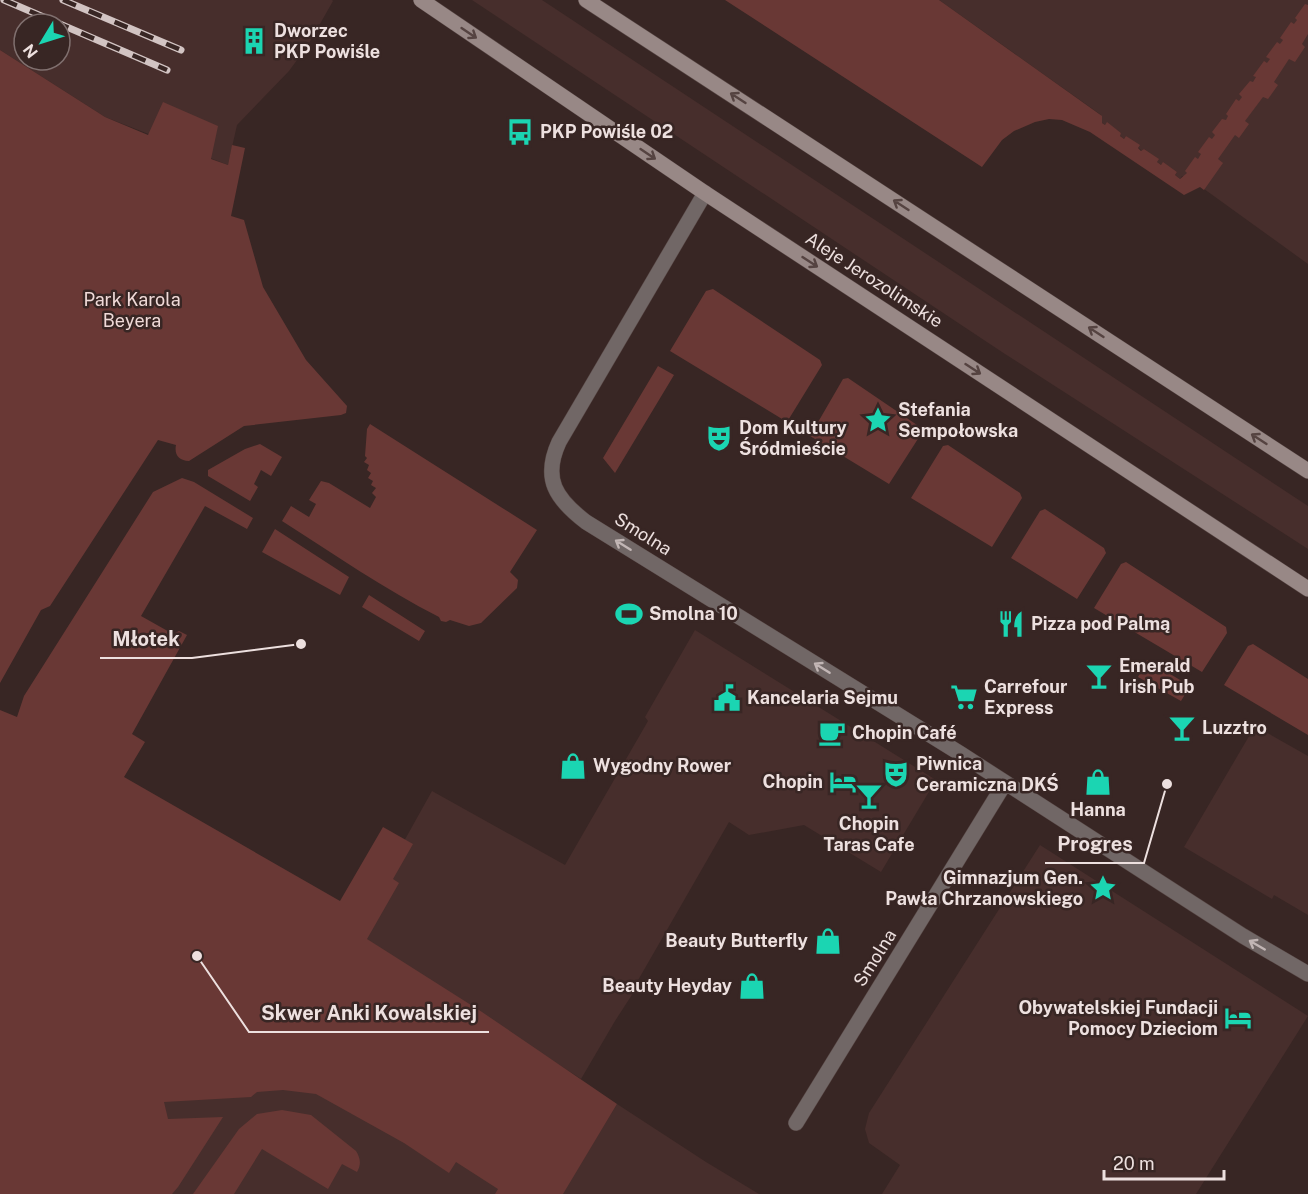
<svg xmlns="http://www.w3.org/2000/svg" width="1308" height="1194" viewBox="0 0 1308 1194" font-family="'Public Sans',sans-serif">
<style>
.built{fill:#472e2c;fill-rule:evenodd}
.green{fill:#693835}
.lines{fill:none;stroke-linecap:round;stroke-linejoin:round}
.street-casing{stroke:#554442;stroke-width:16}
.secondary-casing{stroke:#554442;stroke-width:16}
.street{stroke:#716766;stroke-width:15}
.secondary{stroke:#988886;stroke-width:15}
.rail-casing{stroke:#d2c4c3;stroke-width:7}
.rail{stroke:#382624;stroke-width:4.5;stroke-dasharray:14;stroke-linecap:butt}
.oneway{stroke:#554341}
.oneway2{stroke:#c2b6b5}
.labels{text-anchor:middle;stroke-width:5;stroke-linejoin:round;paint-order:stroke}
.poi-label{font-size:18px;font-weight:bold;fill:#ede0df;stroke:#382624;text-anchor:start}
.street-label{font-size:18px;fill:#ede0df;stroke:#382624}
.park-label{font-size:18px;fill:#f0dad8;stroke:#382624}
.leader{fill:none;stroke:#ede0df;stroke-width:2}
.callout-dot{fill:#ede0df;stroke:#382624;stroke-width:2}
.callout-label{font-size:20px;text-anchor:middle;font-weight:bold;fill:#ede0df;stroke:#382624;stroke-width:5;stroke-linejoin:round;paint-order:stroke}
</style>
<rect width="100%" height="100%" fill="#382624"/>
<path class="built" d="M0 0H332L333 1 308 45 289 71 237 125 228 165 105 117 0 50ZM24 24H60V60H24Z
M472 0H542L1308 506V549L1005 354Z
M939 0H1308V264L1193 181 1182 176 1180 179 1175 175 1177 172 1163 163 1161 165 1157 162 1158 159 1144 149 1142 151 1126 136 1124 139 1119 135 1121 133 1107 123 1105 125 1101 122V115Z
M695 630 936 780 881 872 804 825 749 835 729 822 637 982 639 984 615 1021 581 1079 354 931 432 791 565 865 648 721 645 717Z
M1255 726 1308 756V915L1274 895 1272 899 1184 847Z
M1040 845 1308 1016 1196 1194H882L900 1165 869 1143 865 1129 869 1113Z
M306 1007 520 1194H0V1047Z
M617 1104 706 1162 759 1194H562Z"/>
<path class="green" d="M725 0H939L1102 116V123L1105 125 1107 122 1121 133 1120 136 1124 139 1126 136 1140 145 1138 148 1141 151 1144 149 1159 159 1157 162 1161 165 1163 162 1177 172 1175 175 1180 179 1187 173 1185 171 1195 157 1198 159 1201 154 1198 152 1209 137 1212 139 1215 135 1212 132 1222 119 1226 120 1228 116 1226 114 1236 99 1239 101 1242 97 1239 94 1250 81 1253 82 1256 77 1253 76 1264 61 1267 63 1270 59 1266 57 1277 42 1280 44 1283 40 1280 38 1291 22 1294 24 1297 20 1295 18 1305 4 1308 5V34L1302 44 1305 47 1295 62 1289 59 1274 82 1278 85 1268 99 1263 97 1245 121 1249 124 1239 138 1235 135 1218 159 1223 163 1204 190 1200 187 1184 195 1090 132 1062 120 1049 119 1035 122 1014 131 1002 140 982 167Z
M0 50 105 117 148 135 163 102 218 126 211 159 228 165 232 145 245 148 231 216 244 220 263 287 306 360 347 406 346 413 341 415 244 426 189 461C179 461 174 455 176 445L158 440 50 606 41 610 0 683Z
M713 289 820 360 822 365 787 422 670 351 706 291Z
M658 366 674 375 615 473 603 458Z
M848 378 920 427 923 431 889 484 810 436 843 379Z
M370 424 537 530 510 572 518 580 517 588 481 623 469 626 450 620 446 622 441 621 439 617C384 589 334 554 282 521L291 506 309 517 316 504 309 500 321 481 329 483 370 508 376 497 372 493 376 488 371 485 373 481 368 478 371 473 367 470 369 465 364 462 367 458 365 456 367 429Z
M260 444 282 457 271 476 261 470 254 484 258 487 250 501 208 476V470L245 449Z
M948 445 1020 493 1022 498 992 547 911 498 943 446Z
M182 478 194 482 253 518 247 529 205 506 141 616 173 634 179 631 187 635 132 734 145 742 124 777 340 901 383 827 413 844 393 879 399 883 367 939 482 1012 617 1104 563 1194H495L498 1189 456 1162 449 1173 404 1143 316 1094 283 1090 257 1092 251 1097 164 1102 168 1119 223 1117 178 1187 172 1194H0V710L17 717 24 696 153 492Z
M1045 509 1104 548 1106 553 1077 599 1011 558 1040 511Z
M275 529 349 577 340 595 262 552Z
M1126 562 1226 627 1227 633 1202 672 1094 608 1121 564Z
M369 595 425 631 419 641 362 607Z
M1253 644 1308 679V735L1224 685 1248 646Z
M1147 660 1190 686 1181 701 1138 677Z
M282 1110 311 1115 356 1151C361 1159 361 1165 357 1172L342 1164 328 1189 262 1149 234 1194H193L239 1129 257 1114Z"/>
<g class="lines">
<defs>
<path id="street" d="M705 193 559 442C542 479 556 499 586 522L961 754 1243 936 1308 974
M796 1123 1005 783"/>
<path id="secondary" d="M421 0 705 193 1308 589
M586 0 1308 471"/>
</defs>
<use href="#street" class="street-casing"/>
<use href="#secondary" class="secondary-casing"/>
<use href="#street" class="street"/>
<use href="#secondary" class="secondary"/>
<defs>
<path id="rail" d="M4 0 167 70
M63 0 181 50"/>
</defs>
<use href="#rail" class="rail-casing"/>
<use href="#rail" class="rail"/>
</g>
<defs><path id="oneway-shaft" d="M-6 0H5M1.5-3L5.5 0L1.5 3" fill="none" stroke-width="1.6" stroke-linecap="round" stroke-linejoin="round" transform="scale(1.5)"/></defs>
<g class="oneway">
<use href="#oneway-shaft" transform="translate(469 33) rotate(34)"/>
<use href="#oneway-shaft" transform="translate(738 98) rotate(-147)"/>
<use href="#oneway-shaft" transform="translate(648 154) rotate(34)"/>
<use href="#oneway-shaft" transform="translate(901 205) rotate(-147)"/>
<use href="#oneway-shaft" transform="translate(810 262) rotate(33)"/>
<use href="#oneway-shaft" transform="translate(1096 332) rotate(-147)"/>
<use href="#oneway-shaft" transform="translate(973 369) rotate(33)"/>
<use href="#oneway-shaft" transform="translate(1259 439) rotate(-147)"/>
</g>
<g class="oneway2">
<use href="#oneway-shaft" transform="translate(623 545) rotate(-148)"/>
<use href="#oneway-shaft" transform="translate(822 668) rotate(-148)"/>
<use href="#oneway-shaft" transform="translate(1257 945) rotate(-150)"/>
</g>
<defs>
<symbol id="building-bare" viewBox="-9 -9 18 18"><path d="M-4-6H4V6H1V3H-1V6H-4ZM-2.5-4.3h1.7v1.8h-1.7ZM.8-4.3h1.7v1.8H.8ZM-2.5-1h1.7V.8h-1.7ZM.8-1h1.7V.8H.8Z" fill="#1bd5b2" stroke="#382624" stroke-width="2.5" paint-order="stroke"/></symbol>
<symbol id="bus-bare" viewBox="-9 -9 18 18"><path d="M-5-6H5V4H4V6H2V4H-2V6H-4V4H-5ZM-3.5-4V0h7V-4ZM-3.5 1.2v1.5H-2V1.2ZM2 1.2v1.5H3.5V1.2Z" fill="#1bd5b2" stroke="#382624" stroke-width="2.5" paint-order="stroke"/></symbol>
<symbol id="sight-bare" viewBox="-9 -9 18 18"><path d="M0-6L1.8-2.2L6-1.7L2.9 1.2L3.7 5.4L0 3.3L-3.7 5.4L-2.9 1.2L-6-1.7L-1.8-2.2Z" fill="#1bd5b2" stroke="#382624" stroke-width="2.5" paint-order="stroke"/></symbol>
<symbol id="theatre-bare" viewBox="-9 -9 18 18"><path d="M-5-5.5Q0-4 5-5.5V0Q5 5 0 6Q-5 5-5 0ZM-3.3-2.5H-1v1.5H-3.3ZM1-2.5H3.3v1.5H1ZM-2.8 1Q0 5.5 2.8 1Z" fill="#1bd5b2" stroke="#382624" stroke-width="2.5" paint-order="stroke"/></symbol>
<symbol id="stadium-bare" viewBox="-9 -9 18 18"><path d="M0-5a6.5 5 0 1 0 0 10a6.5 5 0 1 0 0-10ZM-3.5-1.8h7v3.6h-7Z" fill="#1bd5b2" stroke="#382624" stroke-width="2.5" paint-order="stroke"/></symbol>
<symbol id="restaurant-bare" viewBox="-9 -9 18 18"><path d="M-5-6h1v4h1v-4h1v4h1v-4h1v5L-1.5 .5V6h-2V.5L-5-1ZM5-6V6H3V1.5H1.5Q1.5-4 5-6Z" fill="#1bd5b2" stroke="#382624" stroke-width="2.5" paint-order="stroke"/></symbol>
<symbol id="bar-bare" viewBox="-9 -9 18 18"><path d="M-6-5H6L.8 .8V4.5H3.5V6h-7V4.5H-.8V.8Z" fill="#1bd5b2" stroke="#382624" stroke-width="2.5" paint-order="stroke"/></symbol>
<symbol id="supermarket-bare" viewBox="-9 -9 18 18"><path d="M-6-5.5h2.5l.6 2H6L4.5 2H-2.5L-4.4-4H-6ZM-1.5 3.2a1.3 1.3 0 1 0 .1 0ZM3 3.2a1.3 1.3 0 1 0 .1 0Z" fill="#1bd5b2" stroke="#382624" stroke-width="2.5" paint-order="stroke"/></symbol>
<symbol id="civic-bare" viewBox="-9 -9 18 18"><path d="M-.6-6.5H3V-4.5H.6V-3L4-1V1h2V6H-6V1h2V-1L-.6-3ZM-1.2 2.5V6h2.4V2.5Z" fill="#1bd5b2" stroke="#382624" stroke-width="2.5" paint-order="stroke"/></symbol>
<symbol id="cafe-bare" viewBox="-9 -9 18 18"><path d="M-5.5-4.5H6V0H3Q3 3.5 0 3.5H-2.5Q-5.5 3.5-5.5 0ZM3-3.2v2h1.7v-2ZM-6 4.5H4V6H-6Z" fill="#1bd5b2" stroke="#382624" stroke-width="2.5" paint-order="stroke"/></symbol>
<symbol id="shop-bare" viewBox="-9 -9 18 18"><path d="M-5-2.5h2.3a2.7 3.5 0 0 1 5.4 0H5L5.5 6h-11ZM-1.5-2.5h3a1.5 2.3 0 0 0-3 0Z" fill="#1bd5b2" stroke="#382624" stroke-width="2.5" paint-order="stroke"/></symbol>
<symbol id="hotel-bare" viewBox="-9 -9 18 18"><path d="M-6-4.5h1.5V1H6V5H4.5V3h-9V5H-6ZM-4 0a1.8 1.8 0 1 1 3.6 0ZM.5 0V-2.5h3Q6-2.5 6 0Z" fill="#1bd5b2" stroke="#382624" stroke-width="2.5" paint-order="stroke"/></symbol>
</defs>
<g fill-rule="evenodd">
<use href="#building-bare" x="235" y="22" width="38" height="38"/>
<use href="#bus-bare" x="501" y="113" width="38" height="38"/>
<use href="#sight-bare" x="859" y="401" width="38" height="38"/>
<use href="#theatre-bare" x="700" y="419" width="38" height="38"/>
<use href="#stadium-bare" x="610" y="595" width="38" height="38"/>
<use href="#restaurant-bare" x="992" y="605" width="38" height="38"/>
<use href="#bar-bare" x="1080" y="657" width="38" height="38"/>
<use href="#supermarket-bare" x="945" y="678" width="38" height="38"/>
<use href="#civic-bare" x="708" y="679" width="38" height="38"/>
<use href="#bar-bare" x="1163" y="709" width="38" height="38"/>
<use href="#cafe-bare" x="813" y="714" width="38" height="38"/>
<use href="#shop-bare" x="554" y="747" width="38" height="38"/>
<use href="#theatre-bare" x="877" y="755" width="38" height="38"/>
<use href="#hotel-bare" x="824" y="763" width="38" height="38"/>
<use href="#shop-bare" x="1079" y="763" width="38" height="38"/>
<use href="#bar-bare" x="850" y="777" width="38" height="38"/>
<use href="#sight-bare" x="1084" y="869" width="38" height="38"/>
<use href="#shop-bare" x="809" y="922" width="38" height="38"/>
<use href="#shop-bare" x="733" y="967" width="38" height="38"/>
<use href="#hotel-bare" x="1219" y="999" width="38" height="38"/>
</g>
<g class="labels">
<g class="poi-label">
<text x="274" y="37">Dworzec<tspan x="274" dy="21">PKP Powiśle</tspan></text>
<text x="540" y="138">PKP Powiśle 02</text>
<text x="898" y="416">Stefania<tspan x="898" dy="21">Sempołowska</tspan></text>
<text x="739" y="434">Dom Kultury<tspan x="739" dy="21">Śródmieście</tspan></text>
<text x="649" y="620">Smolna 10</text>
<text x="1031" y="630">Pizza pod Palmą</text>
<text x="1119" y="672">Emerald<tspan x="1119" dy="21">Irish Pub</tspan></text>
<text x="984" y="693">Carrefour<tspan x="984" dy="21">Express</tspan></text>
<text x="747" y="704">Kancelaria Sejmu</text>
<text x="1202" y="734">Luzztro</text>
<text x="852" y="739">Chopin Café</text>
<text x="916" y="770">Piwnica<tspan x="916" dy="21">Ceramiczna DKŚ</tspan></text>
<text x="593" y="772">Wygodny Rower</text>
<text x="823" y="788" text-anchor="end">Chopin</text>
<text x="1098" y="816" text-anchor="middle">Hanna</text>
<text x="869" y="830" text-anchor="middle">Chopin<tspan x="869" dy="21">Taras Cafe</tspan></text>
<text x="1083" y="884" text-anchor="end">Gimnazjum Gen.<tspan x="1083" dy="21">Pawła Chrzanowskiego</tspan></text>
<text x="808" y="947" text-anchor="end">Beauty Butterfly</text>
<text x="732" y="992" text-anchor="end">Beauty Heyday</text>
<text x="1218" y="1014" text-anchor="end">Obywatelskiej Fundacji<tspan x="1218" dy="21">Pomocy Dzieciom</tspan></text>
</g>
<g class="street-label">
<text transform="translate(874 280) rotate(33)" y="6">Aleje Jerozolimskie</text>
<text transform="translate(643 534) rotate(32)" y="6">Smolna</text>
<text transform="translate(875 958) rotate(-58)" y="6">Smolna</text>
</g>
<g class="park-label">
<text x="132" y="306">Park Karola<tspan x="132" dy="21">Beyera</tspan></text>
</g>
</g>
<path class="leader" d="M301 644L192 658H100M1167 784L1144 863H1045M197 956L249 1032H489"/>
<g class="callout-dot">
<circle cx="301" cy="644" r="6"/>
<circle cx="1167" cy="784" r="6"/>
<circle cx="197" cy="956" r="6"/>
</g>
<g class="callout-label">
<text x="146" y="646">Młotek</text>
<text x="1095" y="851">Progres</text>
<text x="369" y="1020">Skwer Anki Kowalskiej</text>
</g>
<g transform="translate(42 42) rotate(232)"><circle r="28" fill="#382624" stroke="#80706f" stroke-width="1.5"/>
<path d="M0-4.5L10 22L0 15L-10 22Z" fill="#1bd5b2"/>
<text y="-9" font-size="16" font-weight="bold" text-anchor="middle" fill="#ede0df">N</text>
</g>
<path d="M1104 1170v9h120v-9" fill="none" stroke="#ede0df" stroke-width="3"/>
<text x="1113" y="1170" font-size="18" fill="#ede0df" stroke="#382624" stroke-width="4.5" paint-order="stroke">20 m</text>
</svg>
